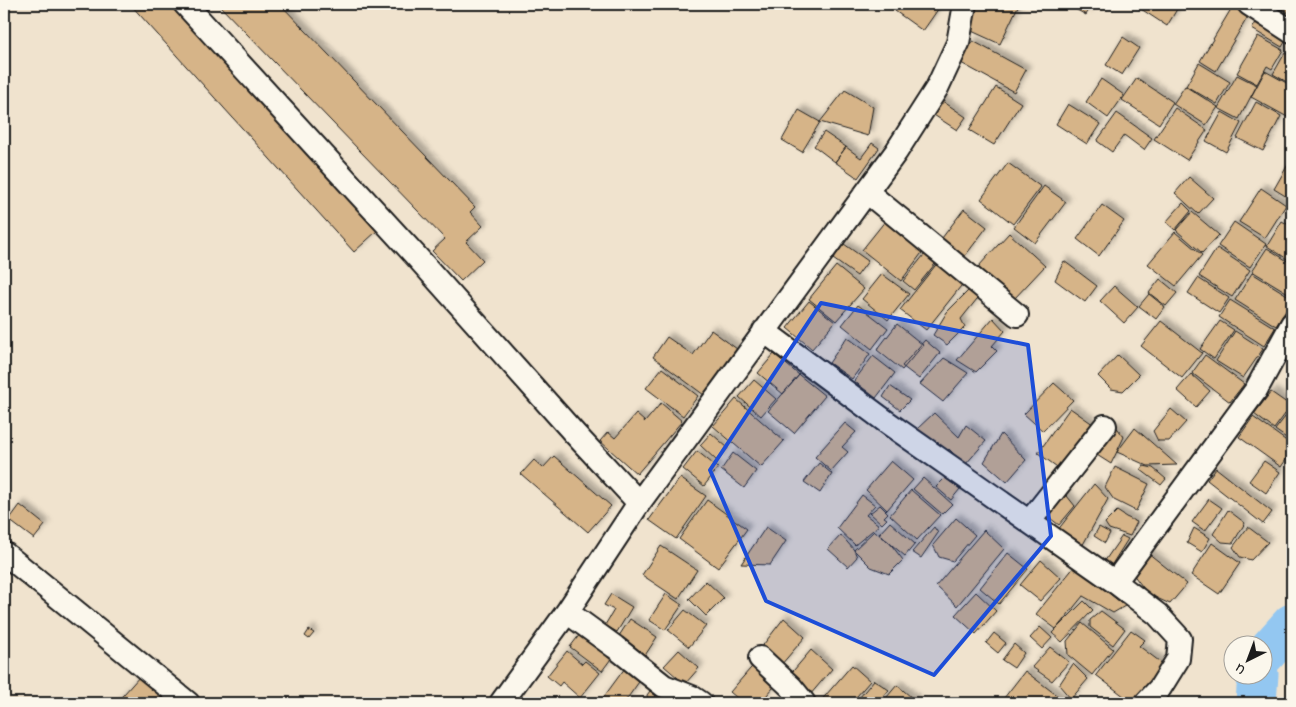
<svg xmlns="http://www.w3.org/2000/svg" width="1296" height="707" viewBox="0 0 1296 707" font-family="'Indie Flower',sans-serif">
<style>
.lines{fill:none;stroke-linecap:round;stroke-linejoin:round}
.river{stroke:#93c7f1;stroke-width:41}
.building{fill:#d6b488;stroke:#1c1c1c;filter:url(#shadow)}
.minor-casing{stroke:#1c1c1c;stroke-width:26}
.minor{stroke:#fbf7ec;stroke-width:22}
.marked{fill:#1d4ed8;fill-opacity:0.2;stroke:#1d4ed8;stroke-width:4;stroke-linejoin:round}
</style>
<defs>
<filter id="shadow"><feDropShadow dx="4.5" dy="-4.5" stdDeviation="2.5" flood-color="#0004"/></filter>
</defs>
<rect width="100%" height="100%" fill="#f0e3ce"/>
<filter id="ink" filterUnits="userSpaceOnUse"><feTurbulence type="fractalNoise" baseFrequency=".02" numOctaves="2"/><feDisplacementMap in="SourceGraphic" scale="10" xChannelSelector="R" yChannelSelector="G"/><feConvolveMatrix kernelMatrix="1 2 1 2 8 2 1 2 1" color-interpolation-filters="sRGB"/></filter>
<g filter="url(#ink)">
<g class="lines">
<path class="river" d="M1264 655 1292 624
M1256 703 1258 674"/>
</g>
<path class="building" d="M130 4H173L377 231 354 252Z
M218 4H280L475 207 470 212 483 226 466 242 483 260 461 281 432 251 445 239Z
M899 4H939L941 5 923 31 895 11Z
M976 4H1019L1000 44 965 28Z
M1071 4H1092L1086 15 1070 6Z
M1140 4H1180L1167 26 1138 7Z
M1234 4 1250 13 1216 71 1200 61Z
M1275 4H1292V5L1287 13Z
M1262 13 1291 32 1282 47 1252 29Z
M1258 36 1283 50 1272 69 1267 66 1257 84 1237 73Z
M1123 37 1139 48 1122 75 1106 65Z
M973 41 1026 70 1014 92 961 63Z
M1285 53 1292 57V85L1273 74Z
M1199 63 1230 82 1217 104 1186 86Z
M1265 71 1292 86V117L1291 119 1251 97Z
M1237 75 1257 85 1239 119 1218 108Z
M1137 78 1173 102 1159 124 1122 100Z
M1101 79 1124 95 1108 118 1086 102Z
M1185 86 1218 107 1206 125 1173 104Z
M996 87 1021 103 994 145 969 130Z
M845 90 873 107 868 136 820 122Z
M935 96 966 117 957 130 926 110Z
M1256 102 1281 116 1263 151 1237 138Z
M1068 104 1100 124 1087 144 1056 124Z
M1175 108 1207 130 1187 160 1154 139Z
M799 110 820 122 802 152 782 140Z
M1222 112 1241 123 1226 152 1206 141Z
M1117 113 1152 138 1144 150 1124 135 1112 152 1097 141Z
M824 132 846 147 835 162 814 146Z
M872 143 879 148 858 178 835 162 846 147 861 158Z
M1290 161 1292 163V200L1274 189Z
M1008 163 1041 187 1013 224 981 199Z
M1189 177 1213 198 1198 214 1175 193Z
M1044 186 1066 202 1035 243 1014 227Z
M1261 188 1286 205 1265 238 1239 222Z
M1183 203 1191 211 1175 230 1166 222Z
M1102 205 1124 221 1099 256 1077 239Z
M964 209 987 227 962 260 939 242Z
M1192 212 1219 235 1202 253 1176 230Z
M886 220 924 250 901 281 862 250Z
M1282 221 1292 227V262L1267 246Z
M1234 222 1266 244 1250 267 1218 246Z
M1175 232 1202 255 1176 286 1148 264Z
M1009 233 1045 266 1014 299 978 267Z
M844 244 868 261 857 276 833 259Z
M1217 248 1250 270 1232 297 1199 276Z
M1267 248 1292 264V287L1288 293 1252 271Z
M928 250 939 259 914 290 903 281Z
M939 261 965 281 926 330 900 310Z
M1064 261 1097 286 1085 302 1055 280Z
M836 266 864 289 836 321 809 299Z
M1252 273 1292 298V301L1276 326 1235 300Z
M882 274 909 294 888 320 862 299Z
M1198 278 1229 298 1219 313 1188 293Z
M1160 279 1177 293 1166 306 1149 293Z
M973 286 981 294 961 319 965 327 947 345 933 335 947 312Z
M1114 286 1138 307 1124 323 1100 301Z
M1149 294 1165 307 1156 319 1139 306Z
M1230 300 1275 328 1264 346 1219 317Z
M809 301 835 322 812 349 787 328Z
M858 305 888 328 872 349 842 325Z
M993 318 1005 331 992 346 997 351 976 372 957 360Z
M1161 321 1202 353 1182 378 1141 346Z
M1220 321 1234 330 1214 359 1200 349Z
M897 324 923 345 902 370 877 350Z
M711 330 737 349 704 395 653 357 667 337 693 355Z
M1235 331 1263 349 1243 378 1216 361Z
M1292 335V365L1278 355Z
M847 337 870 354 852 379 829 363Z
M925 340 940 353 919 379 902 366Z
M774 354 799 375 783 394 758 373Z
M1118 355 1139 375 1123 391 1111 389 1098 376Z
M1205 355 1244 384 1230 402 1192 373Z
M873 356 895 373 876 398 854 381Z
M944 358 968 373 943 402 920 384Z
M662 368 698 396 683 416 646 388Z
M1191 374 1210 391 1196 407 1177 390Z
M799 375 825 396 794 433 768 411Z
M754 380 776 399 761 416 739 397Z
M1054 383 1073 400 1043 431 1024 414Z
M890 386 910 400 900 410 883 397Z
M1271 392 1291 406 1274 429 1254 414Z
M736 399 784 441 761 467 713 426Z
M661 403 682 421 637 474 600 441 608 432 615 438 636 414 645 422Z
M1070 408 1097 427 1064 472 1038 453Z
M1292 408V442L1275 430Z
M1171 409 1186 422 1169 441H1158L1153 431Z
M934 413 959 437 966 425 986 441 965 465 949 449 943 455 917 429Z
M1253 417 1292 445V451L1281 467 1239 437Z
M845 423 856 432 842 447 848 452 831 471 815 457Z
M1115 425 1124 437 1111 464 1089 450Z
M1135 428 1177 465 1148 466 1117 452Z
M711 433 728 448 717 461 700 445Z
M1001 434 1026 460 1007 482 984 462Z
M697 451 718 468 704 486 683 469Z
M733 453 756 471 744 488 721 470Z
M554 456 611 506 588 532 521 474 534 460 543 468Z
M891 461 913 480 887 510 866 490Z
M1264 461 1280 472 1266 493 1249 481Z
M819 463 832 474 820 493 804 482Z
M1144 466 1153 468 1166 479 1161 485 1141 470Z
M1115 467 1149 484 1136 511 1114 500 1105 487Z
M1216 468 1272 512 1263 524 1207 480Z
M680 478 706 496 676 539 649 520Z
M923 478 952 504 942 514 913 489Z
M945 478 960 489 951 500 936 487Z
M1094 484 1108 499 1080 550 1057 531Z
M1058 488 1067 496 1075 506 1059 525 1042 512Z
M911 490 940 515 917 540 890 515Z
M862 495 875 505 866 515 879 525 855 545 837 528Z
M1209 499 1222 508 1205 531 1192 522Z
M707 500 747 529 718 568 679 539Z
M20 505 45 525 34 539 9 520Z
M880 505 888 513 884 517 887 519 882 524 870 513Z
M1228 510 1245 523 1233 543 1222 542 1213 534Z
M1117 511 1126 517 1137 522 1130 536 1109 529 1105 523Z
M956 518 975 535 953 561 939 557 933 545Z
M890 522 915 544 905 556 879 534Z
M766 527 786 541 770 565 741 564Z
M934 527 938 533 921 558 912 552Z
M1099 527 1110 533 1105 543 1094 536Z
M1248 527 1268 542 1251 560 1240 557 1233 547Z
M1194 528 1210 538 1202 552 1187 543Z
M984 530 1004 549 957 606 936 586Z
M874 531 889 542 903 560 889 574 871 567 854 550Z
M841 535 854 550 857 557 848 567 828 549Z
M1122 536 1128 539 1107 572 1104 562Z
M1212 543 1240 563 1219 594 1191 575Z
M661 546 697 570 678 599 642 575Z
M1143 549 1187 584 1170 604 1148 594 1129 569Z
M1008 553 1028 569 999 604 980 588Z
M1041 560 1061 578 1040 601 1020 585Z
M1075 566 1125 606 1113 613 1083 596 1056 629 1036 614Z
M706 581 724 598 706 616 689 599Z
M976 592 996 611 976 634 955 615Z
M611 594 632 607 617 632 605 625 614 610 604 605Z
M666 594 682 605 665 630 649 620Z
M1084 601 1093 610 1062 642 1052 633Z
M685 610 706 626 689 647 668 630Z
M1101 611 1125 629 1113 645 1090 627V620Z
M784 618 805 637 781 665 760 649Z
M630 619 657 637 642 660 615 642Z
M1082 623 1113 649 1092 675 1068 655 1067 641Z
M1040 627 1052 638 1042 649 1030 638Z
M584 629 616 652 602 671 570 647Z
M309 630 314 633 309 639 305 636Z
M1131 630 1145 640 1139 646 1163 664 1133 703 1096 675Z
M994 633 1006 643 998 653 986 643Z
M1014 644 1024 653 1014 668 1002 660Z
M1050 647 1069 662 1052 681 1032 667Z
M679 650 699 668 685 684 664 666Z
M811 650 832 669 810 695 788 677Z
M567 651 582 664 585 661 600 673 580 698 562 682 559 686 547 676Z
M757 661 780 680 760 703H743L730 692Z
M1073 664 1088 679 1071 699 1059 685Z
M852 665 870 681 851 703H819Z
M625 668 641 679 624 703H609L603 698Z
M1025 671 1067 703H1010L1004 698Z
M140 676 164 698 159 703H116Z
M874 680 889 690 878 703H855Z
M897 685 918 703H882Z
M650 691 656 696 650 703H648L647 695Z
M658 698 664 703H653Z"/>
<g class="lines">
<defs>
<path id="minor" d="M185 4 416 256 575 434 639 503
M1249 4 1292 32
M867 192 1017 315
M764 331 888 423 1115 582 1157 614 1180 639 1178 659 1160 688 1146 703
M1029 522 1105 426
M4 553 188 703
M1115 582 1256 390 1292 324
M567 612 615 647 664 686 692 697 701 703
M760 658 791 687 804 703
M501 703 567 612 639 503 896 152 937 88 958 43 965 4"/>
</defs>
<use href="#minor" class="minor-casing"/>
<use href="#minor" class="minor"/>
</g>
</g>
<path class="marked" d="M821 303 1028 345 1051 536 934 675 766 601 710 470Z"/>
<rect width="1296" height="707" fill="none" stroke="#fbf7ec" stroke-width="20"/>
<rect x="10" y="10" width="1276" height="687" fill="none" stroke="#1c1c1c" stroke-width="2" filter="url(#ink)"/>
<g transform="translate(1248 660) rotate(222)"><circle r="24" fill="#fbf7ec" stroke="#a29f99"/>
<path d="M0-4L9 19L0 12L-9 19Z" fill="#1c1c1c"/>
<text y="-8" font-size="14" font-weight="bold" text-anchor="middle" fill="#1c1c1c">U</text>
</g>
</svg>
